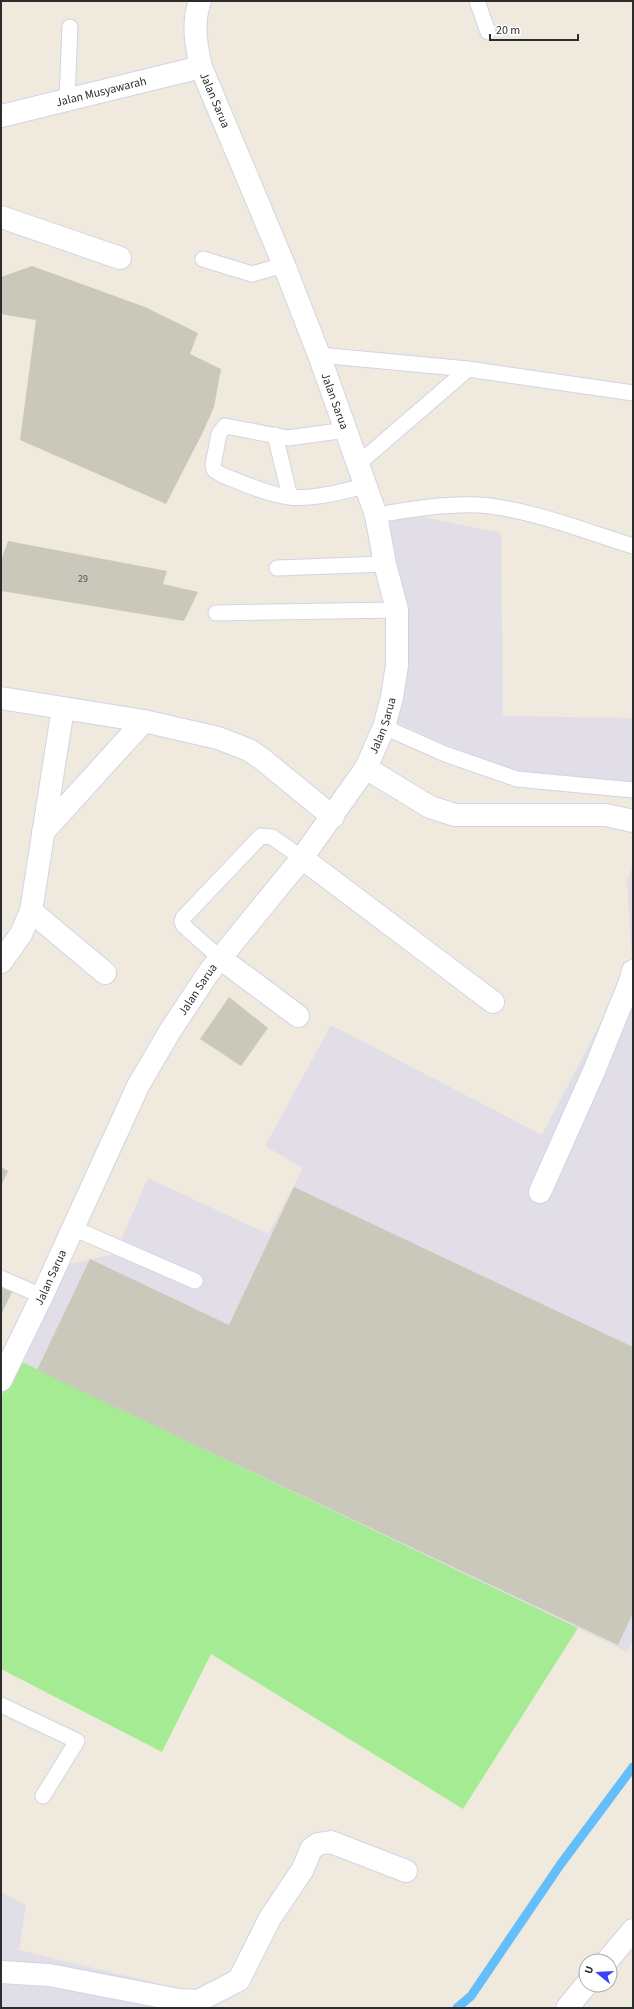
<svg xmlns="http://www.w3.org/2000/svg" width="634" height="2009" viewBox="0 0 634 2009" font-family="'Source Sans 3',sans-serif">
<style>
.industrial{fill:#e2dee7}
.green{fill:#a5eb94}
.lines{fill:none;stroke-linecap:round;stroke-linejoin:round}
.stream{stroke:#65befc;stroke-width:9}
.building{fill:#cac8bb}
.lane-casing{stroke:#d2d3e6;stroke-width:17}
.street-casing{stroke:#d2d3e6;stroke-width:24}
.secondary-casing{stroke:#d2d3e6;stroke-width:24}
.lane{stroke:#fff;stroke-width:15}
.street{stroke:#fff;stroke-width:22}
.secondary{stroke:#fff;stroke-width:22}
.labels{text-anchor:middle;stroke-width:3.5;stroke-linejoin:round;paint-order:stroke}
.number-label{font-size:10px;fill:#545350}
.street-label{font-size:12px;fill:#2c2c2c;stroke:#fff}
</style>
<rect width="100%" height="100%" fill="#efeadd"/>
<path class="industrial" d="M383 509 501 533 503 716 633 718V787L511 775 390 719Z
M633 865V1641L627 1652 20 1361 69 1264 115 1254 148 1178 268 1234 303 1168 265 1146 331 1025 542 1135 632 962 627 881Z
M1 1892 26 1905 19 1950 155 1983 154 2008H1Z"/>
<path class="green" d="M20 1361 578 1628 463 1809 211 1654 162 1752 1 1669V1396Z"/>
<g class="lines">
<path class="stream" d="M457 2008 471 1996 560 1865 633 1767"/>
</g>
<path class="building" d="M32 266 145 307 198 333 190 354 221 369 214 407 203 432 166 504 20 440 36 320 1 314V277Z
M8 541 167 571 163 584 198 592 184 621 1 591V560Z
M229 997 268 1028 241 1066 200 1039Z
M1 1167 8 1171 1 1186Z
M294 1187 633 1347V1613L618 1645 37 1370 90 1259 229 1325Z
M1 1287 12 1292 1 1315Z"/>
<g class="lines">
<defs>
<path id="lane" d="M477 1 488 32
M67 99 70 27
M203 259 252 274 284 265
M319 355 468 369 633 393
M346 430 288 438 225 426 219 434 213 465 214 470 222 475C243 483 266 494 289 497 314 500 342 491 366 486
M275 435 290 497
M358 464 468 369
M376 515C410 510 444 503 479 505 527 508 587 532 633 546
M277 568 385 564
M216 613 397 610
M384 727 445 754 517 779 633 790
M220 958 184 926 182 922 183 918 261 836 272 837 302 858
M73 1228 195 1281
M1 1278 42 1296
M1 1705 77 1741 43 1796"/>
<g id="street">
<path id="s1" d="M1 116 201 67"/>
<path d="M1 217 120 258"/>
<path d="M1 698 144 721 218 738 249 750 262 759 333 817"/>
<path d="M366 768 430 807 455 815H606L633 821"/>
<path d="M43 832 144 721"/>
<path d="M302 858 493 1002"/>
<path d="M31 911 105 973"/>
<path d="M220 958 298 1016"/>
<path d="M1 962 21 934 31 911 63 708"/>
<path d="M540 1192 594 1071 630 982 633 971"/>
<path d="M607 1961 633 1930"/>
<path d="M1 1972 49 1975 179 2000 198 2001 239 1980 270 1918 303 1869 311 1849 318 1844 331 1842 406 1871"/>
<path d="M567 2008 586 1985"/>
</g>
<g id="secondary">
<path id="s2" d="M1 1380 42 1296 138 1086 170 1031 209 972 302 858 366 768 384 727 392 697 397 665V610L385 564 376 515 319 355 284 265 201 67C196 45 192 23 200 1"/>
</g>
</defs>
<use href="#lane" class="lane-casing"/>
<use href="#street" class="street-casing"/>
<use href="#secondary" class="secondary-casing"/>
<use href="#lane" class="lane"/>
<use href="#street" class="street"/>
<use href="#secondary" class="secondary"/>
</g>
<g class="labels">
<g class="number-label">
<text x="83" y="582">29</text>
</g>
<g class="street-label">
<text dy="4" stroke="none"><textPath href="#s1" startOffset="103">Jalan Musyawarah</textPath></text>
<text transform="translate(215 100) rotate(67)" y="4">Jalan Sarua</text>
<text transform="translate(335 401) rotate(70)" y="4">Jalan Sarua</text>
<text dy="4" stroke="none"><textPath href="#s2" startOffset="762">Jalan Sarua</textPath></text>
<text dy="4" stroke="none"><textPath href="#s2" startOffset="438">Jalan Sarua</textPath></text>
<text dy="4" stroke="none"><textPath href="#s2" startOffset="114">Jalan Sarua</textPath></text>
</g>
</g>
<rect width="634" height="2009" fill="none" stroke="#2c2c2c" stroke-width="4"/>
<g transform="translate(598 1973) rotate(288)"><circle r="19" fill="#ffffff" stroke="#ababab"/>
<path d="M0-3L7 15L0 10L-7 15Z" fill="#3a42ff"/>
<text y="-6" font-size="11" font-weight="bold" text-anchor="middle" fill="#2c2c2c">U</text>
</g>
<path d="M490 34v6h88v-6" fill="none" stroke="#2c2c2c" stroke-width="2"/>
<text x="496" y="34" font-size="12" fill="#2c2c2c" stroke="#ffffff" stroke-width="3" paint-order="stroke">20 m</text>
</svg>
